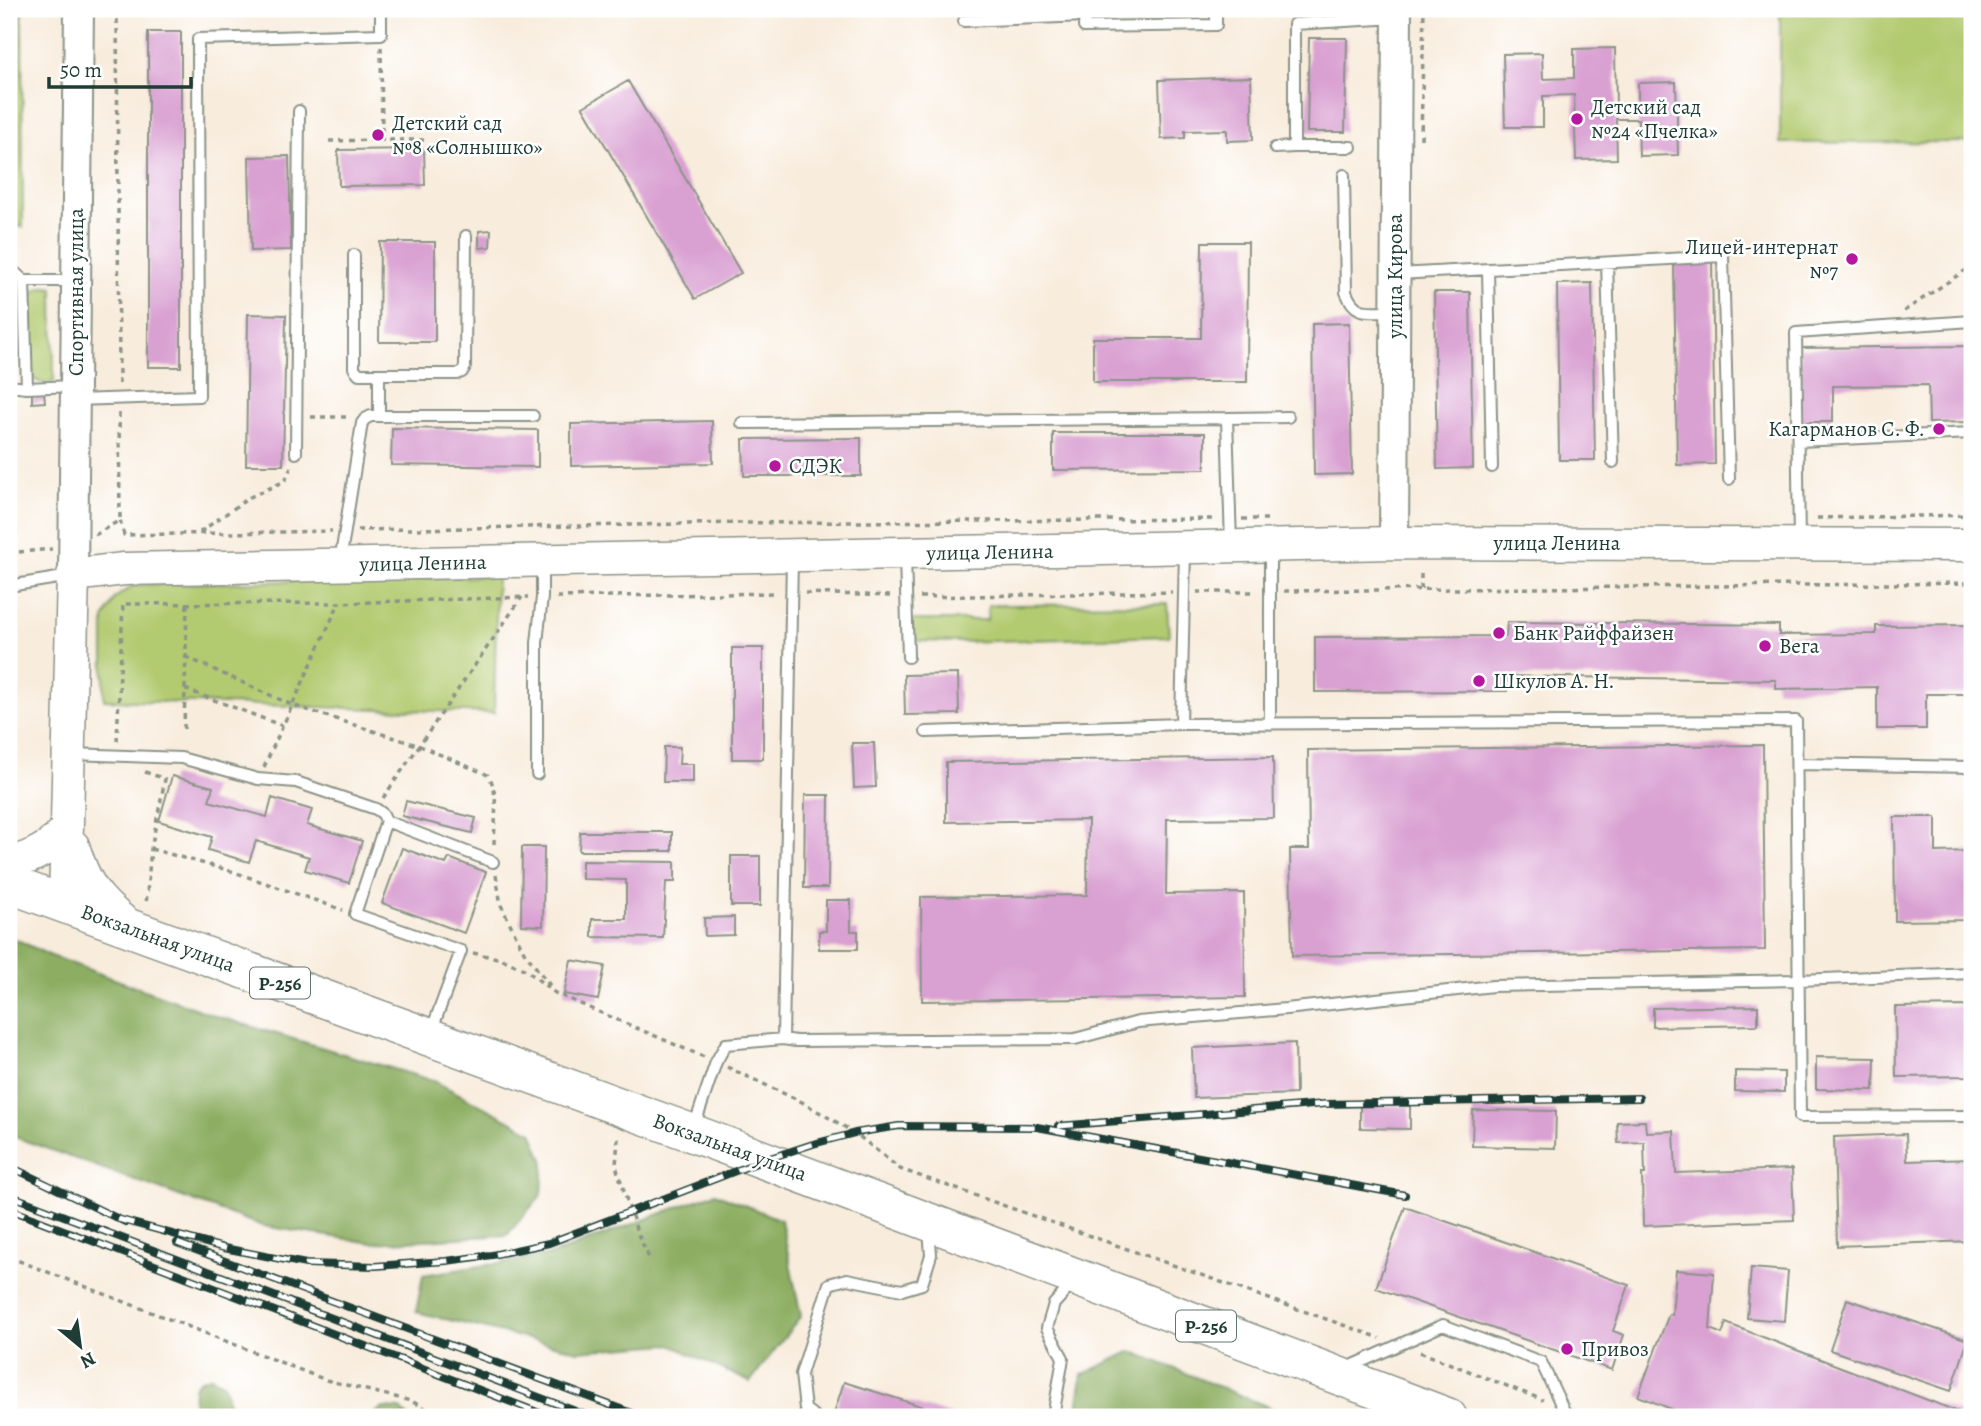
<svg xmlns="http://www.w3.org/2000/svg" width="1981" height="1426" viewBox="0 0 1981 1426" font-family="Alegreya,serif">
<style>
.green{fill:#b2ca6f;stroke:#688452;stroke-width:2}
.forest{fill:#8dae62;stroke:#56764b;stroke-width:2}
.building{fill:#d9a0d2}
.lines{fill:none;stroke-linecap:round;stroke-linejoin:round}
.service-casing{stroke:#8c9488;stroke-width:14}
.tertiary-casing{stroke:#8c9488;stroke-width:32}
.secondary-casing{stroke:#8c9488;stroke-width:35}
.trunk-casing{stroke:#8c9488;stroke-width:40}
.path{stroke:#8c9488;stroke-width:3.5;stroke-dasharray:5 5;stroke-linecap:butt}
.service{stroke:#fff;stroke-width:10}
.tertiary{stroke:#fff;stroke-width:28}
.secondary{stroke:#fff;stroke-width:32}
.trunk{stroke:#fff;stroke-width:37}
.rail-casing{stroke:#1f3d34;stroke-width:8}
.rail{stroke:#fff;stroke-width:5;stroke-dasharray:16;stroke-linecap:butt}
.poi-dot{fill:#b5179e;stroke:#fff;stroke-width:2.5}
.labels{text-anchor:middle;stroke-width:5;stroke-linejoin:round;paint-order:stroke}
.shield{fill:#fff;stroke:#627771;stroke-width:2}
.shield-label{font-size:19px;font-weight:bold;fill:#1f3d34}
.poi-label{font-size:21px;fill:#1f3d34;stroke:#fff;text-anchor:start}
.street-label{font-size:21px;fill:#1f3d34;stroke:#fff}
</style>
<rect width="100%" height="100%" fill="#fff"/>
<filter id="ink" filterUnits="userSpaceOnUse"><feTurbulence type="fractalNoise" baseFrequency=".0143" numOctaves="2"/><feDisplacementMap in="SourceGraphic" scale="14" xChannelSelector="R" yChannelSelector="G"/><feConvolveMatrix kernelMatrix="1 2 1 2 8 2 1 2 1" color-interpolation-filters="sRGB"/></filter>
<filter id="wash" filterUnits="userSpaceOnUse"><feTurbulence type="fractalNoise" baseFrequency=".00686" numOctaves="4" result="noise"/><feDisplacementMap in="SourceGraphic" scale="28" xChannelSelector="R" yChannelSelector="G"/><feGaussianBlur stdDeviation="1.57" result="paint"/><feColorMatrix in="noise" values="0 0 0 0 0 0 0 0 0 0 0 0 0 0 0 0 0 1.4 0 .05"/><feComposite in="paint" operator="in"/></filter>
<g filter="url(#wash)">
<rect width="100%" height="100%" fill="#f8ecdc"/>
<path class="green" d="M9 9H22L23 227 9 226Z
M1780 9H1971V142L1780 143Z
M44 287 53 288 54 382C44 383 37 385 32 375L31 296 36 290Z
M497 576 494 713 104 700V619L115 598 134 585Z
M1167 604 1169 636 960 642 913 641 912 620H987L988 605Z"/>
<path class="forest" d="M9 936 51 956 216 1016 434 1081 532 1132 544 1162 542 1194 507 1235 373 1243 263 1226 9 1135Z
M715 1193 781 1220 801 1316 750 1382 669 1344 578 1351 416 1312 423 1275 551 1255Z
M1131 1351 1293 1417H1076L1082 1375Z
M211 1377 223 1383C227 1394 231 1406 227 1417H190L193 1409 194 1387 201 1379Z
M382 1408 400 1409 408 1417H370Z"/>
<g id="blocks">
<path class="building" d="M1116 9H1184L1185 16 1117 17Z
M148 32H181V367H148Z
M1309 38H1347L1345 132H1307Z
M1615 48 1616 108H1638V83L1676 82 1678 155 1639 156 1638 119H1616L1617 159 1576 160 1574 95 1543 96V127H1505L1503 54 1542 53 1543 79 1574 78V49Z
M1251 77 1253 140 1227 141V130L1185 131V138L1161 139 1159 80Z
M628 81 741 273 695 299 583 107Z
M424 149 425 185 339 186 338 150Z
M289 156 291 250 251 251 249 157Z
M491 230 490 247 479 248V231Z
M380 242H435V342H379Z
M1202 242H1248L1247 382H1093V338H1201Z
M1712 260 1715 464 1677 465 1674 261Z
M1592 283 1595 460H1559L1557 284Z
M1434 292H1470L1473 468 1437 469Z
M248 314 286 315 283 465H246Z
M1349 323 1352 474 1314 475 1312 324Z
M1967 346 1968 422 1929 423 1928 385 1833 386V422H1801L1800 348Z
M44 392 45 402 32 403V393Z
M712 421 713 463 571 466V424Z
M392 428 538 430V467L391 465Z
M1053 433H1205V469L1053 470Z
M861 438V476H744L743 439Z
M1507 622 1779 625V635L1876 634V626L1972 625V694H1926V729H1877V687L1776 689V680L1507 676V691L1315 692V637L1506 636Z
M732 648H763V759H732Z
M958 674 959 714 905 715 904 675Z
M852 743H874L876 787 854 788Z
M1763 745 1765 950 1292 956 1290 849H1309L1308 750Z
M664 747H680L679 764H693V782H663Z
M1273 757 1274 818 1167 819 1166 894 1244 893 1245 997 922 1001 921 897 1087 895 1088 820 946 822V762Z
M172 776 213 787 209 801 267 817 272 798 312 810 307 825 362 841 349 883 305 870 309 857 256 841 249 862 208 850 212 837 159 821Z
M805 795H829L828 888H804Z
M406 801 476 818 472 833 402 816Z
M1894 817H1936V852L1972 851V920L1895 921Z
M580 832H672V851H579Z
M522 847H544L543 926 521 925Z
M402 848 446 864 449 858 486 872 464 933 382 903Z
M731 856H760V906H731Z
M582 861 675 862V882H666L663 938 592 937V919H626V880L582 879Z
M826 900H851V931H858V949H819V931H826Z
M734 917V935L705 936 704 918Z
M571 960 605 966 598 1000 564 994Z
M1758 1006V1025L1653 1027V1008Z
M1972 1006V1076L1896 1077 1895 1007Z
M1295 1043 1296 1094 1194 1098 1192 1048Z
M1816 1057 1875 1058 1874 1090 1816 1089Z
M1735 1071 1784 1072V1092L1735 1091Z
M1360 1105 1410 1106V1129L1360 1128Z
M1473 1110 1556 1111 1555 1148 1472 1146Z
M1645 1121 1646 1132 1674 1131 1676 1173 1792 1169 1794 1220 1643 1226 1642 1174H1645L1644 1142 1618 1143 1617 1122Z
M1906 1134 1907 1161 1972 1159V1241L1837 1246 1834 1137Z
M1405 1207 1629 1285 1613 1331 1624 1335 1612 1370 1376 1288Z
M1751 1268 1788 1271 1784 1321 1747 1318Z
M1676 1270 1714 1273 1710 1329 1722 1334 1726 1323 1972 1417H1706L1694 1413 1692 1417 1638 1396 1669 1314 1672 1315Z
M1847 1299 1968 1340 1951 1391 1830 1350Z
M844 1382 956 1417H838L833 1416Z"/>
</g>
</g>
<g filter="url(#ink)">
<use href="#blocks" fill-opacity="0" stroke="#8c9488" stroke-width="2"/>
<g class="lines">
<defs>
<path id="service" d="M1085 9 1084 27 1216 25V9
M964 21 1084 16
M1294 147H1351
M1275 148 1294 147V24L1397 18
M1344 175 1346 292C1356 318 1370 310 1394 311
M354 255V368L359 374H379
M1607 263 1613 462
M9 267 24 281
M1488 269 1492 467
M1398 274 1723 256 1729 479
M9 386 27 388 73 386
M27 388 24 281H74
M75 400 199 396 198 39 381 34V9
M379 416V374H457L462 372 465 367 466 236
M742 423 1227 418
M1798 441 1972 433
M296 453 299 111
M1799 541 1796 333 1972 321
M1231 544 1227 418 1288 417
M1270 549V724
M905 557 908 657
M340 562 362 423 365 419 371 416H533
M9 586 70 576
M1181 724 1185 551
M926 732 1181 724 1796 721 1800 1117 1972 1116
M72 754 181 758 258 779 296 782 376 809 383 814 386 821 355 914 461 951 431 1032
M1797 764 1972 767
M537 774V643L542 597V563
M386 821 493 862
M783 1039 792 559
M694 1127 716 1062 726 1044 783 1039 796 1041 1075 1039 1138 1022 1286 1009 1493 986 1799 980 1972 973
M1345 1369 1443 1325 1541 1362 1567 1417
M815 1417 805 1409 801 1374 829 1284 847 1279 902 1290 922 1284 931 1255 929 1229
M1053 1417 1063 1358 1047 1328 1054 1304 1073 1283"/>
<path id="tertiary" d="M1394 543 1397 9
M73 575 79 9"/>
<path id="secondary" d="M73 846C85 885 96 900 128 925
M9 864C35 856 50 849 67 828
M65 904 73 575 124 569 1394 543 1972 545"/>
<path id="trunk" d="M9 884 692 1133 1448 1417"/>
</defs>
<use href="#service" class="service-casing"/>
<use href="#tertiary" class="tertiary-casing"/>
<use href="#secondary" class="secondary-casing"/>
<use href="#trunk" class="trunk-casing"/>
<path class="path" d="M117 9 119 385
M381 47 382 140H424
M1421 139 1424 9
M329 141 382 140
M1904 311 1972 266
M119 413 120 520
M311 417H349
M1817 518 1972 515
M1242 519H1270
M357 530 740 523 1217 519
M200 532 250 497 285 481 291 467
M95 535 120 520 124 535 332 531
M9 553 52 549
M1421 589V569
M1284 591 1972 583
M1197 592H1256
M805 593 892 596
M557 597 776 593
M920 597 1172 592
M186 657 292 705 420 746 488 775C500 792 494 825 494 846
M185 689 283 726
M184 729 187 604
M117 741 123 604 339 603 528 597
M264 767 339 603
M145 772 165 779 151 849 146 905
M383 798 522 597
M151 849 231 871 343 910
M496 875 501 905 524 952 552 988
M473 953 502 959 526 970 555 993 704 1057
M727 1067 802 1102 855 1133 900 1169 1380 1338
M618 1138 616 1166 637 1232 649 1258
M9 1257 326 1380 411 1401 442 1417
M1420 1352 1543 1400"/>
<use href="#service" class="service"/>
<use href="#tertiary" class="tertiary"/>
<use href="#secondary" class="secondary"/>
<use href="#trunk" class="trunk"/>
<defs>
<path id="rail" d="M1058 1126 1325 1104 1639 1098
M9 1166 125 1222
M9 1195 591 1417
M9 1209 550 1417
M118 1219 224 1248 306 1264 375 1266 446 1261 492 1255 549 1243 764 1160 813 1144 855 1133 899 1126 1037 1127 1405 1195
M177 1243 642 1417"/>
</defs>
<use href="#rail" class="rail-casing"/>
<use href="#rail" class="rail"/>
</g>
</g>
<g class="poi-dot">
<circle cx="1577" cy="119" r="7"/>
<circle cx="378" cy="135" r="7"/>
<circle cx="1852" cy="259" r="7"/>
<circle cx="1939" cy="429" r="7"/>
<circle cx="775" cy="466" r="7"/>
<circle cx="1499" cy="633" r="7"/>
<circle cx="1765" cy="646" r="7"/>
<circle cx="1479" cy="681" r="7"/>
<circle cx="1567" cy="1349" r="7"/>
</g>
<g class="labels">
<g class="shield">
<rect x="250" y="967.5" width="60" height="31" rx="5"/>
<rect x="1176" y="1310.5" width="60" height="31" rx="5"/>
</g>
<g class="shield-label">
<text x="280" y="990">Р-256</text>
<text x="1206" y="1333">Р-256</text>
</g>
<g class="poi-label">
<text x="1591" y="114">Детский сад<tspan x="1591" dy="24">№24 «Пчелка»</tspan></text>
<text x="392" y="130">Детский сад<tspan x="392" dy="24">№8 «Солнышко»</tspan></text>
<text x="1838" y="254" text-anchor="end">Лицей-интернат<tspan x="1838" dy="24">№7</tspan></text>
<text x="1925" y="436" text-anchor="end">Кагарманов С. Ф.</text>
<text x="789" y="473">СДЭК</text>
<text x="1513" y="640">Банк Райффайзен</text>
<text x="1779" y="653">Вега</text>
<text x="1493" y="688">Шкулов А. Н.</text>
<text x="1581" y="1356">Привоз</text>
</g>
<g class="street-label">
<text transform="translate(1395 276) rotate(-90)" y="7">улица Кирова</text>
<text transform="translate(76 292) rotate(-90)" y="7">Спортивная улица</text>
<text x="1557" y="550">улица Ленина</text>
<text transform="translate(990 552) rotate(-1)" y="7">улица Ленина</text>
<text transform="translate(423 563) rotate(-1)" y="7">улица Ленина</text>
<text transform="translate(158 938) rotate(20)" y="7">Вокзальная улица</text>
<text transform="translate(730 1147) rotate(20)" y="7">Вокзальная улица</text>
</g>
</g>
<rect width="1981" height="1426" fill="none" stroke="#fff" stroke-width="35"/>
<g transform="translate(80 1346) rotate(151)" stroke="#ffffff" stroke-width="5" paint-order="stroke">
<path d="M0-5L12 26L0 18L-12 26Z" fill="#1f3d34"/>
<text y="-10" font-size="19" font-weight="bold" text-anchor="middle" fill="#1f3d34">N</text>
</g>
<path d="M49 77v10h142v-10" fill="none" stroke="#1f3d34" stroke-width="3.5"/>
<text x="60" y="77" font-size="21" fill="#1f3d34" stroke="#ffffff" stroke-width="5" paint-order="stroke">50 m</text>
</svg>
